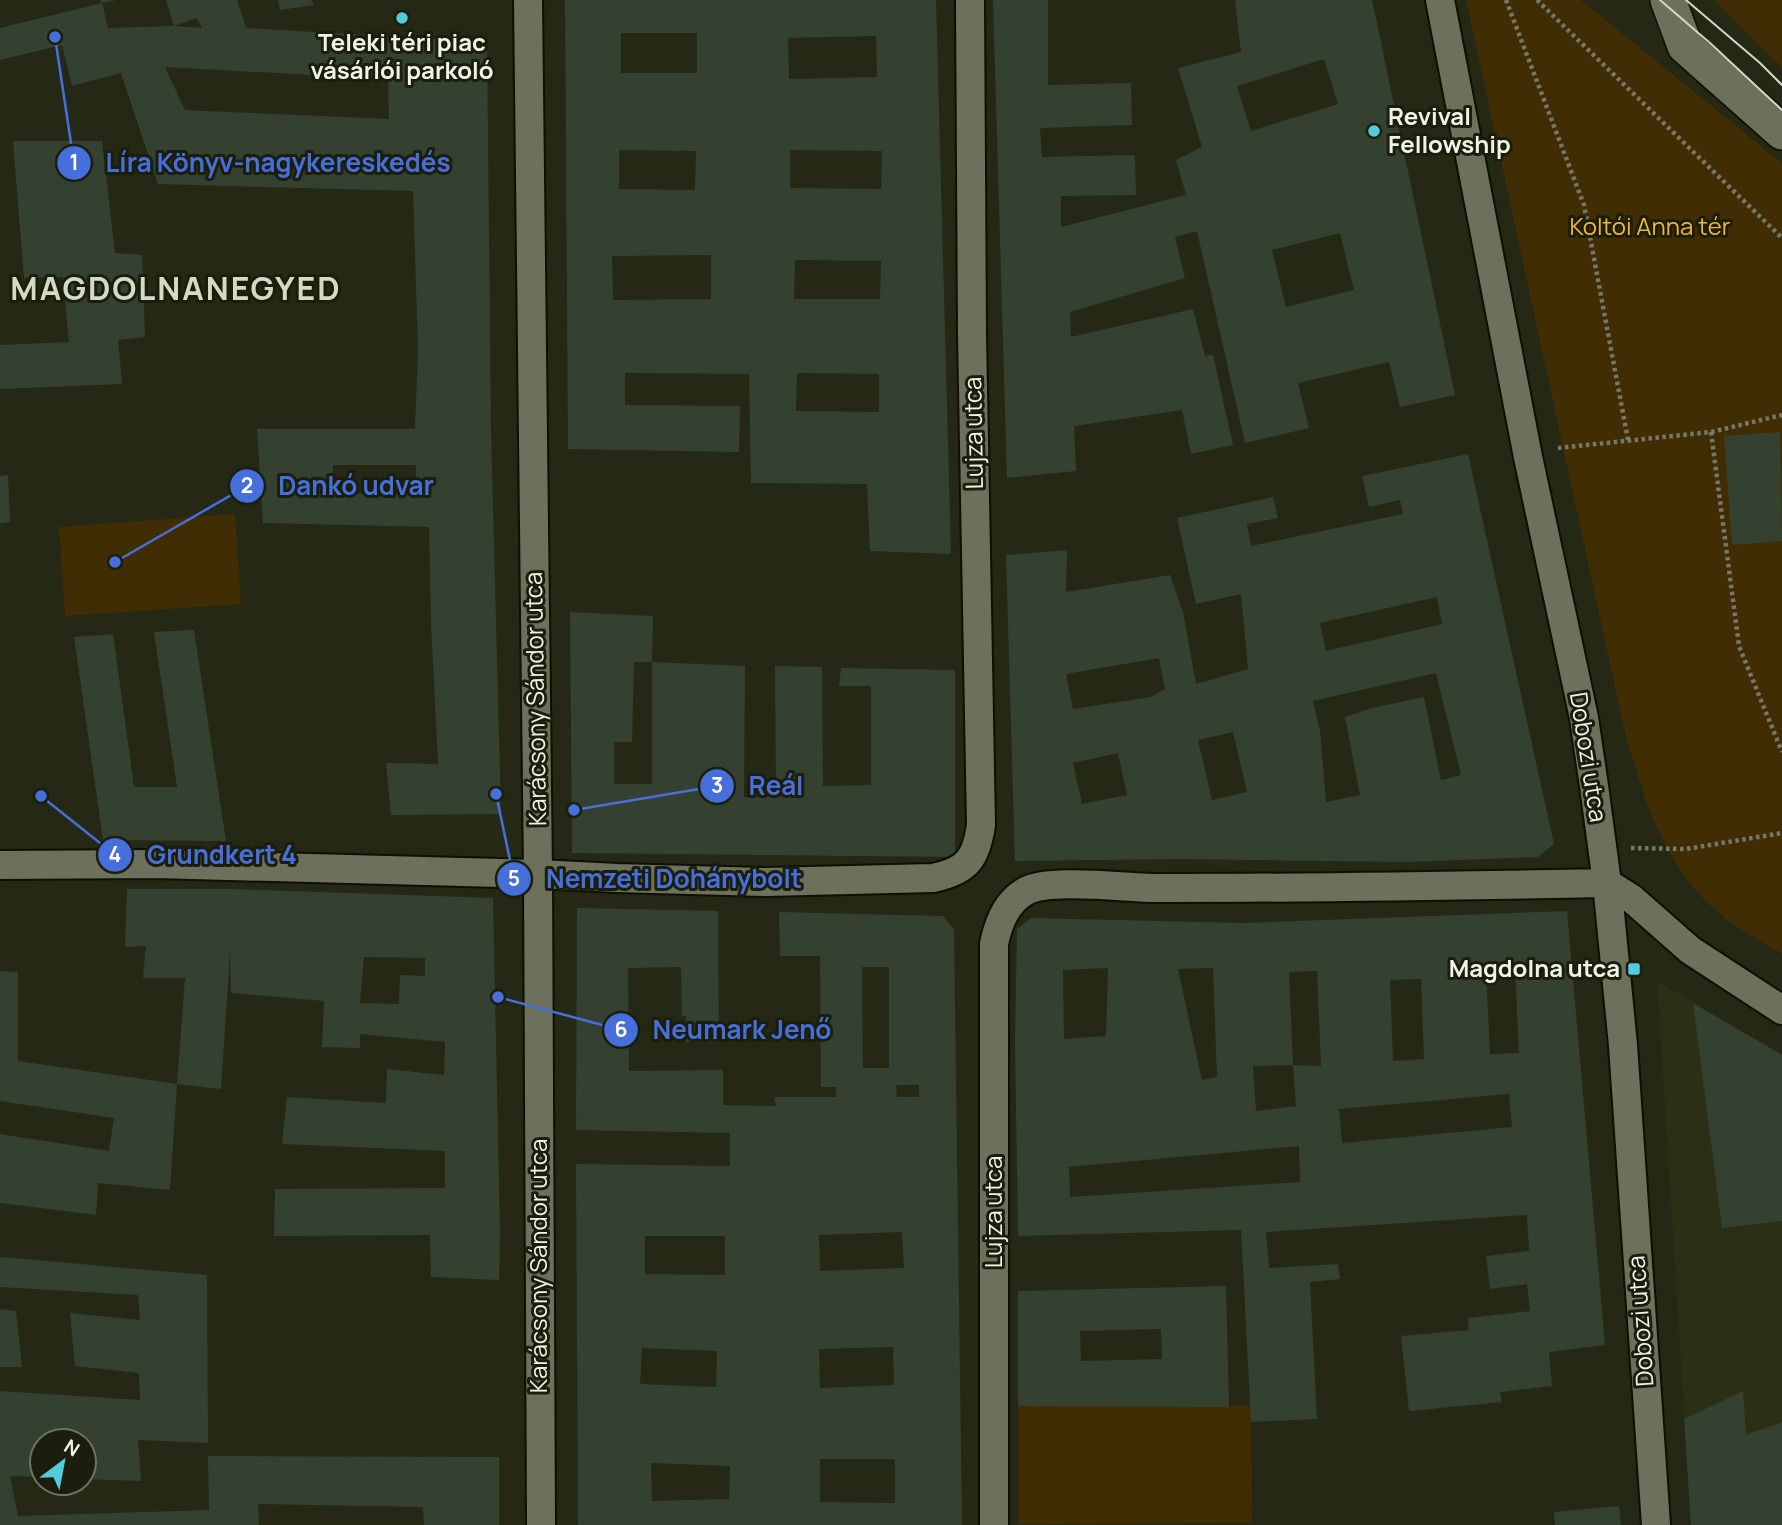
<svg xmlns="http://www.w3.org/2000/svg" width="1782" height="1525" viewBox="0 0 1782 1525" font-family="Manrope,sans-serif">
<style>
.built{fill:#2a2f15}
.green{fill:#412d03}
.building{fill:#354130;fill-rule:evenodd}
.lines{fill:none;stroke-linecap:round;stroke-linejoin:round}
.minor-casing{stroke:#0d1002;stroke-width:32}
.tertiary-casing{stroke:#0d1002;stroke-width:38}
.path{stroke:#757969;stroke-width:4.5;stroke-dasharray:3.5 3.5;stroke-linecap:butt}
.minor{stroke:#6d715c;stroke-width:28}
.tertiary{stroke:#6d715c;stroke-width:35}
.tram{stroke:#d4d7ca;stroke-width:2}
.poi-dot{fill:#54cade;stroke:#1b1e0c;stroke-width:2.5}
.labels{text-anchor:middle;stroke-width:6;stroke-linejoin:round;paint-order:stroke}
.poi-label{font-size:24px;font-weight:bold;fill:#f0f3e7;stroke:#1b1e0c}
.park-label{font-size:24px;fill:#f5b631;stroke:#1b1e0c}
.street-label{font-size:24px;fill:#f0f3e7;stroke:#1b1e0c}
.district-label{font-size:32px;font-weight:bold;letter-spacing:2px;fill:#d5dac3;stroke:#1b1e0c}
.leader{fill:none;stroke:#476fdb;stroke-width:2.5}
.callout-dot{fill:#476fdb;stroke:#1b1e0c;stroke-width:2.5}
.mark-label{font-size:21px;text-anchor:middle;font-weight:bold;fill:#fff}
.callout-label{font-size:26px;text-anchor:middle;font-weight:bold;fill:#476fdb;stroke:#1b1e0c;stroke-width:6;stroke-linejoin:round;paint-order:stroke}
</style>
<rect width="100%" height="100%" fill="#242815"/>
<path class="built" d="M1657 981 1782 1055V1525H1691Z"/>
<path class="green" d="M1466 0H1581L1782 163V954C1761 941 1737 929 1719 913 1662 865 1642 794 1623 724Z
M1714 0H1782V68Z
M235 514 241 604 65 616 59 527Z
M1018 1406H1251L1252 1523 1018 1524Z"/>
<path class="building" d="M101 0H116L102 3 108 28 174 26 202 28 197 18 174 26 166 0H237L246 28 487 42 491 429 501 814 391 815 386 763 438 764 431 622 429 527 263 523 257 429H415L418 350 413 191 158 184 121 73 72 86 62 45 0 60V28L102 3ZM165 67 388 79 389 119 185 110ZM333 465H416L415 494 334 493Z
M278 0H312L314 5 280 10Z
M565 0H936L951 554 870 551 867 484 751 483 749 374 625 373V405L740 406 739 452 568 449ZM621 33H697V73H621ZM876 36 877 77 789 79 788 38ZM619 150 696 151 695 190 619 189ZM790 150 882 151 881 189 790 188ZM711 255V299L613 300 612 256ZM795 260 881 261 880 299H794ZM797 373 879 374V412L796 411Z
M993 0H1048V85L1131 83 1132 125 1040 128 1042 157 1135 155 1136 195 1061 196V227L1186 195 1176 160 1202 147 1178 68 1241 52 1235 0H1372L1455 395 1400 407 1389 362 1298 383 1309 428 1245 443 1197 231 1175 237 1185 278 1070 312 1071 337 1193 309 1205 356 1213 355 1233 445 1191 454 1182 410 1074 426 1076 471 1007 478ZM1324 59 1338 104 1251 131 1237 86ZM1340 233 1354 290 1286 307 1272 250Z
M13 141H102L115 253 142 255 145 337 118 340 122 384 0 389V345L69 342 63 277 24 278Z
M1780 432 1782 541 1732 545 1724 436Z
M1468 454 1554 844 1538 857 1405 862 1180 859 1015 861 1006 555 1067 550 1066 592 1170 575 1183 612 1196 684 1248 669 1241 594 1196 604 1177 518 1273 497 1278 518 1247 524 1251 546 1403 514 1400 500 1369 507 1362 476ZM1437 597 1442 624 1326 651 1320 623ZM1159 658 1165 689 1151 697 1073 709 1066 674ZM1436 673 1461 775 1441 780 1424 697 1372 708 1345 717 1360 795 1326 802 1320 731 1313 701ZM1233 732 1247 792 1212 800 1198 740ZM1118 753 1127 795 1082 804 1073 763Z
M8 475 10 522 0 523V476Z
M570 612 653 616 652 662 745 666 744 797H776L775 666 822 667 823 786 871 785V686H839L841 668 955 670V857L572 853ZM634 662H652V784H614V742H632Z
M194 630 226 841 103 840 74 637 113 634 134 787H177L154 632Z
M127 889H233L493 898 500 1234 499 1280 431 1277 430 1235 274 1236 275 1189 445 1188V1151L282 1144 287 1097 386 1103 387 1069 444 1075 445 1042 360 1034V1048L322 1047 324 1001 231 993 230 952 221 1089 177 1084 185 978H143L146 946 125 947ZM364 957 425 958V976L400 975 399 1004 360 1003Z
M577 908 718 911 719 1042H686V1016H682L681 967 628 968 629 1071 723 1070V1105L776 1106 774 1097H836V1087H821L820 956H780L779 912 943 916 954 929 962 1525H578L576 1164 730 1166V1133L576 1130ZM862 967H889V1068H863ZM896 1085H919V1097H897ZM902 1232 904 1268 820 1271 819 1235ZM645 1236H725V1275L645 1274ZM893 1347 894 1385 820 1388 819 1349ZM642 1348 717 1351 716 1387 640 1384ZM820 1459H895V1503L820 1502ZM651 1463 730 1466 729 1499 652 1501Z
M1567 911 1605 1345 1549 1352 1552 1386 1500 1392 1502 1402 1409 1411 1401 1336 1469 1330 1468 1318 1530 1311 1527 1284 1490 1289 1486 1256 1529 1251 1527 1215 1266 1232 1269 1268 1338 1264 1340 1279 1310 1282 1317 1419 1251 1422 1241 1230 1018 1236 1015 1042 1017 929 1031 918 1245 923ZM1108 968 1106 1036 1064 1039 1063 970ZM1213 968 1217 1077 1202 1080 1178 969ZM1515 970 1519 1053 1490 1054 1486 971ZM1317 971 1321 1066 1293 1065 1296 1106 1256 1111 1253 1066 1293 1065 1289 972ZM1421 979 1424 1059 1393 1061 1390 980ZM1509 1094 1512 1127 1342 1143 1339 1109ZM1299 1146 1300 1182 1070 1197 1069 1167Z
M0 971 18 972V1061L177 1084 170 1190 98 1183 96 1215 0 1203V1134L109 1151 114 1118 0 1101Z
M1693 1003 1782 1055V1221L1722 1228Z
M0 1257 207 1275 208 1443 138 1440 141 1481 84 1479V1441H42V1477L10 1476 18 1516 209 1510 208 1456 499 1457V1525H424L423 1507 258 1504 259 1525H0V1391L140 1400 139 1373 75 1366 70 1313 140 1320 138 1295 0 1287Z
M1226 1286 1229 1407 1018 1406V1291ZM1161 1329 1162 1359 1081 1361 1080 1331Z
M0 1309 16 1311 22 1367H0Z
M1743 1391 1746 1435 1782 1422V1525H1691L1684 1419Z
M1619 1506 1621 1525H1555L1554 1512Z"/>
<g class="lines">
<defs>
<path id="minor" d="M528 0 538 874 541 1525
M1440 0 1528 457 1584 718 1594 786 1607 883 1623 1045 1656 1525
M0 865 155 864 538 874 617 878 766 882 933 878C967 871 976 859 981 825L972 334 970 0
M994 1525V944C998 924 1007 901 1026 891 1050 878 1126 888 1157 888 1307 888 1457 886 1607 883L1631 898 1690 950 1782 1010"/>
<path id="tertiary" d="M1668 0 1685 46 1782 132"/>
</defs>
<use href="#minor" class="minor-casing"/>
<use href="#tertiary" class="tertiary-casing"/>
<path class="path" d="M1506 0 1584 205 1628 440
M1537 0 1782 238
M1711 432 1739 646 1782 752
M1558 448 1711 432 1782 415
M1631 848 1686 849 1782 833"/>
<use href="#minor" class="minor"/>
<use href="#tertiary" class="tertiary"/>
<path class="tram" d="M1660 0 1710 43 1782 110
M1686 0 1760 63 1782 85"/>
</g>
<g class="poi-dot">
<circle cx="402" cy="18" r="7"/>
<circle cx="1374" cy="131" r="7"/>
<rect x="1627" y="962" width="14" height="14" rx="3.5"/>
</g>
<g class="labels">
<g class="poi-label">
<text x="402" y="51">Teleki téri piac<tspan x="402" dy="28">vásárlói parkoló</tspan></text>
<text x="1388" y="125" text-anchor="start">Revival<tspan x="1388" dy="28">Fellowship</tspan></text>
<text x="1620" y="977" text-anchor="end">Magdolna utca</text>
</g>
<g class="park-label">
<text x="1650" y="235">Koltói Anna tér</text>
</g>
<g class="street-label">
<text transform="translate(974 433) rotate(-91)" y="8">Lujza utca</text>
<text transform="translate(536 699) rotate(-91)" y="8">Karácsony Sándor utca</text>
<text transform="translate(1588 757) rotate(81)" y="8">Dobozi utca</text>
<text transform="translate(994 1212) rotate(-90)" y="8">Lujza utca</text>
<text transform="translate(539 1266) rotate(-90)" y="8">Karácsony Sándor utca</text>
<text transform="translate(1641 1321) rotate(-94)" y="8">Dobozi utca</text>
</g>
<g class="district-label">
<text x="176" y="300">MAGDOLNANEGYED</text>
</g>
</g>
<path class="leader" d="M55 37L74 163M115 562L247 486M574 810L717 786M41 796L115 855M496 794L514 879M498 997L621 1030"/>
<g class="callout-dot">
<circle cx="55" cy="37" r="7"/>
<circle cx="115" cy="562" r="7"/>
<circle cx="574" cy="810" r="7"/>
<circle cx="41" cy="796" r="7"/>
<circle cx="496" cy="794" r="7"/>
<circle cx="498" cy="997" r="7"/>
<circle cx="74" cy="163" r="18"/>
<circle cx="247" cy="486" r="18"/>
<circle cx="717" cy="786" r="18"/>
<circle cx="115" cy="855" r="18"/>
<circle cx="514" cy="879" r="18"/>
<circle cx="621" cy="1030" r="18"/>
</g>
<g class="mark-label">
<text x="74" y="170">1</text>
<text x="247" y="493">2</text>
<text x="717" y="793">3</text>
<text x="115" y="862">4</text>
<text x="514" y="886">5</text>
<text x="621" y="1037">6</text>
</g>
<g class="callout-label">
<text x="278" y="172">Líra Könyv-nagykereskedés</text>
<text x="356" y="495">Dankó udvar</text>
<text x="776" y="795">Reál</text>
<text x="222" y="864">Grundkert 4</text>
<text x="674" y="888">Nemzeti Dohánybolt</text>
<text x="742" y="1039">Neumark Jenő</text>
</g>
<g transform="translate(63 1462) rotate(32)"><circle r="33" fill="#1b1e0c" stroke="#707364" stroke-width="2"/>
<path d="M0-5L12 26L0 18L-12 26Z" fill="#54cade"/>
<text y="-10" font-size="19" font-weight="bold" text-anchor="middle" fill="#f0f3e7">N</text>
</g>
</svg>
